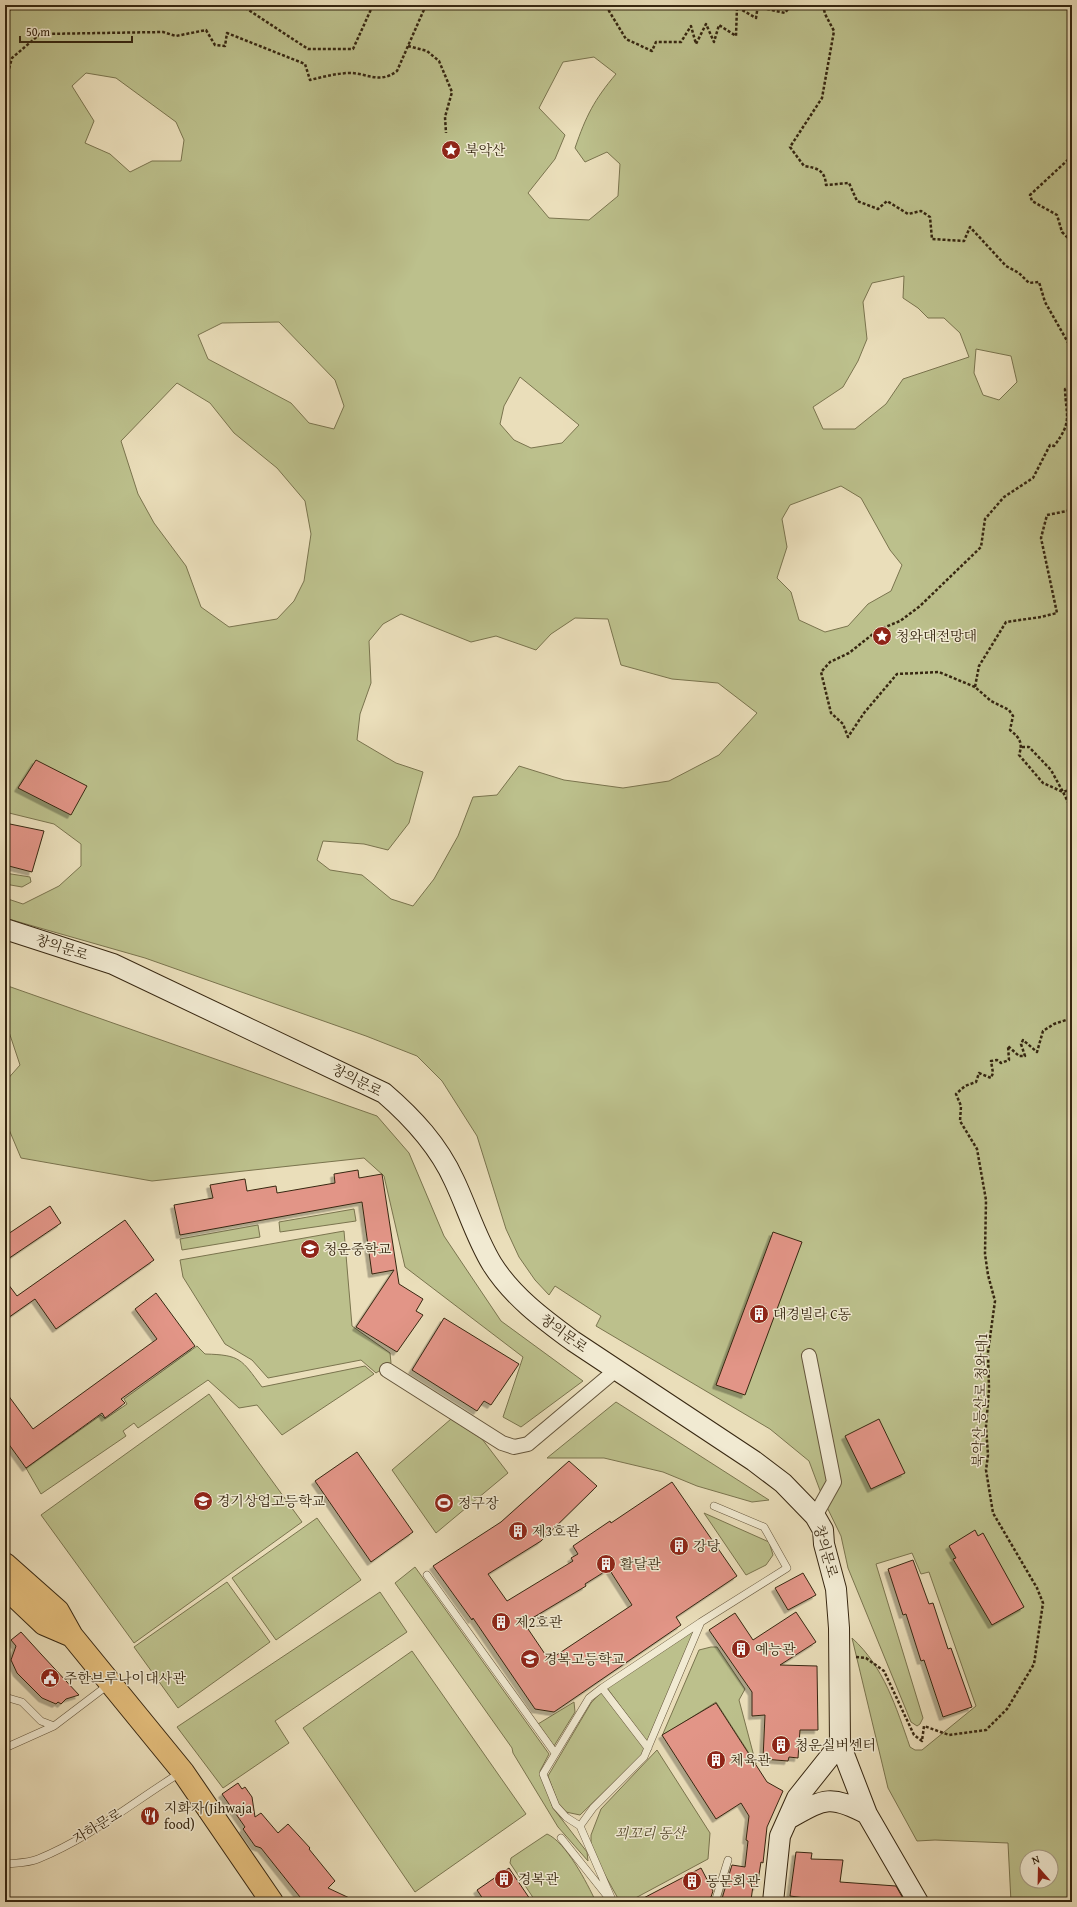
<svg xmlns="http://www.w3.org/2000/svg" width="1077" height="1907" viewBox="0 0 1077 1907" font-family="'Gentium Book Plus','Noto Serif KR',serif">
<style>
.green{fill:#bcc08c;stroke:#7a744e;fill-rule:evenodd}
.building{fill:#e29587;stroke:#372711;fill-rule:evenodd;filter:url(#shadow)}
.lines{fill:none;stroke-linecap:round;stroke-linejoin:round}
.lane-casing{stroke:#64553b;stroke-width:8}
.street-casing{stroke:#64553b;stroke-width:16}
.secondary-casing{stroke:#372711;stroke-width:22}
.primary-casing{stroke:#372711;stroke-width:24}
.path{stroke:#372711;stroke-width:2.5;stroke-dasharray:3 2;stroke-linecap:butt}
.lane{stroke:#f1ead2;stroke-width:7}
.street{stroke:#f1ead2;stroke-width:14}
.secondary{stroke:#f1ead2;stroke-width:20}
.primary{stroke:#e5bf7d;stroke-width:22}
.labels{text-anchor:middle;stroke-width:3;stroke-linejoin:round;paint-order:stroke}
.poi-label{font-size:14px;fill:#372711;stroke:#f1ead2;text-anchor:start}
.street-label{font-size:14px;fill:#372711;stroke:#f1ead2}
.park-label{font-size:14px;font-style:italic;fill:#584d30;stroke:#f1ead2}
</style>
<defs>
<filter id="shadow"><feDropShadow dx="-3.5" dy="3.5" stdDeviation="0" flood-color="#0004"/></filter>
</defs>
<rect width="100%" height="100%" fill="#eadeba"/>
<filter id="stains"><feTurbulence type="fractalNoise" baseFrequency=".005" numOctaves="4"/><feColorMatrix values="0 0 0 0 .2 0 0 0 0 .09 0 0 0 0 .02 0 0 0 .5 -.17"/></filter>
<radialGradient id="worn" r=".72"><stop offset=".6" stop-color="#630" stop-opacity="0"/><stop offset="1" stop-color="#630" stop-opacity=".3"/></radialGradient>
<path class="green" d="M5 5H1072L1071 1902H1011L1008 1843 935 1840 917 1841 888 1788 852 1638C884 1667 896 1707 910 1747L915 1750H922L976 1706 929 1572 921 1574 912 1553 876 1564 923 1718 920 1724 917 1726 911 1722 848 1568 841 1536 824 1501 809 1461 770 1429 596 1326 601 1316 555 1286 549 1295 535 1280 519 1257 506 1229 477 1136 442 1081 417 1056 366 1036 145 958 5 918V898L23 904 59 886 81 866V844L54 824 5 812ZM594 57 616 74C594 100 586 116 575 148L585 162 607 152 620 164 618 196 589 220 549 218 528 193 555 159 565 135 539 108 563 62ZM86 73 116 78 176 122 184 140 181 161H152L130 172 110 154 85 143 94 121 72 86ZM904 276 903 298 918 308 928 318H944L960 333 969 357 903 379 886 404 855 429H823L813 407 843 387 858 361 867 339 863 302 872 283ZM279 322 335 380 344 406 334 429 309 423 291 403 208 359 198 335 222 323ZM976 349 1011 356 1017 382 999 400 983 395 974 373ZM520 377 579 425 562 443 531 448 514 440 500 424 504 406ZM177 383 210 403 234 433 277 468 305 501 311 534 304 581 294 601 277 619 229 627 201 607 186 566 154 523 138 494 121 441ZM841 486 861 498 890 550 902 565 891 591 868 604 848 626 825 632 799 620 791 592 777 578 787 547 782 519 790 505ZM401 614 471 642 496 636 536 650 551 634 575 618 608 619 621 665 672 679 718 683 757 713 719 755 669 781 623 788 564 780 519 766 497 795 473 797 458 836 434 879 413 906 391 899 362 875 330 870 317 860 323 841 364 844 388 850 409 823 423 772 396 763 357 740 360 714 371 683 369 641 383 624ZM1027 1857H1051V1881H1027Z
M5 873 30 877 31 882 22 887 5 884Z
M5 985 377 1116 409 1153 444 1236 501 1321 583 1381 521 1427 503 1417 523 1357 405 1267 384 1176 364 1158 152 1181 21 1158 5 1120V1082L20 1065 5 1020Z
M354 1209 356 1221 280 1232 279 1222Z
M258 1225 260 1237 182 1250 180 1239Z
M344 1231 352 1326 390 1353 391 1363 376 1373 361 1360 268 1378 252 1360 225 1344 183 1277 180 1260Z
M197 1346 205 1354C241 1355 241 1359 262 1387L365 1366 374 1374 282 1435 257 1405 239 1408 208 1380 138 1428 134 1423 123 1431 126 1436 41 1494 26 1468 101 1415 105 1419 127 1404 124 1399Z
M209 1394 302 1522 134 1643 41 1515Z
M616 1402 769 1500 752 1502 697 1486 663 1472 604 1458H547Z
M451 1419 482 1439 508 1473 436 1533 392 1470Z
M704 1513 769 1542 773 1555 766 1565 746 1575Z
M317 1518 361 1580 276 1640 232 1578Z
M415 1567 549 1754 540 1771 553 1808 587 1852 588 1861 558 1827 513 1753 512 1748 395 1583Z
M227 1582 270 1642 178 1708 134 1647Z
M380 1592 407 1632 275 1721 289 1743 223 1788 177 1727Z
M695 1630 647 1742 607 1688Z
M711 1647H717L745 1689 739 1700 756 1764 716 1702 662 1736 699 1650Z
M412 1651 526 1814 415 1892 303 1728Z
M601 1692 646 1748 642 1755 580 1815 561 1811 548 1776 591 1703Z
M574 1702 575 1712 554 1746 538 1724Z
M657 1750 710 1833 708 1859 628 1902H620L591 1850V1835L601 1809Z
M547 1834C566 1842 587 1883 596 1902H536L510 1863 511 1858Z"/>
<path class="building" d="M36 760 87 786 71 815 18 788Z
M5 823 44 831 32 872 5 865Z
M358 1170 359 1178 382 1174 399 1284 423 1299 416 1311 423 1315 397 1352 356 1327 394 1270 372 1274 362 1202 180 1235 174 1205 213 1198 210 1185 245 1179 247 1191 276 1186 277 1193 335 1183 334 1174Z
M50 1206 61 1223 5 1261V1236Z
M125 1220 154 1260 56 1329 35 1299 5 1320V1280L17 1296Z
M773 1232 802 1242 745 1395 716 1385Z
M156 1293 195 1346 121 1399 125 1403 105 1418 102 1413 26 1468 5 1439V1391L33 1429 157 1339 135 1309Z
M444 1318 519 1364 491 1405 484 1401 477 1411 412 1370Z
M879 1419 905 1473 871 1489 845 1436Z
M357 1452 413 1532 371 1562 315 1481Z
M569 1461 597 1486 541 1541 488 1574 507 1601 573 1561 571 1558 578 1554 573 1546 610 1521 611 1523 672 1482 737 1576 676 1617 681 1625 554 1712 535 1709 473 1618 472 1620 433 1566 501 1522ZM609 1569 632 1605 549 1660 524 1623 586 1586 585 1584Z
M975 1530 978 1536 983 1533 1024 1607 992 1625 953 1559 956 1558 949 1546Z
M913 1560 929 1604 933 1603 948 1649 951 1648 972 1707 943 1717 924 1660 921 1661 906 1614 903 1615 888 1569Z
M803 1573 816 1595 788 1610 775 1588Z
M796 1612 816 1642 780 1665 817 1666 818 1730H800L798 1758 789 1757 788 1761 763 1759 765 1715 752 1716V1692L709 1630 735 1613 753 1640Z
M21 1632 41 1654 79 1695 66 1699 61 1704 58 1702 56 1704 42 1698 17 1673 11 1660 16 1646 11 1640Z
M716 1703 767 1782 783 1791 767 1827 763 1863 761 1862 757 1887 753 1886 751 1900H746L745 1902H721L732 1865 745 1867 748 1841 746 1840 749 1816 741 1803 716 1819 662 1735Z
M238 1783 242 1789 245 1787 252 1797 255 1817 261 1813 278 1833 288 1824 310 1848 309 1849 335 1881 328 1888 358 1902H304L261 1848 255 1846 243 1829 245 1827 222 1794Z
M796 1852 812 1853 811 1859 843 1860 840 1882 896 1886 905 1902H805V1898L790 1896Z
M509 1868 532 1902H485L477 1890Z
M701 1868 713 1891 711 1897 701 1902H636Z"/>
<g class="lines">
<defs>
<path id="lane" d="M427 1575 555 1753
M602 1688 701 1622
M5 1697 22 1702 41 1721 54 1726 108 1685
M5 1748 54 1726
M580 1826 593 1808 644 1757 701 1622 787 1568 764 1527 714 1506
M561 1838 608 1897
M5 1864C15 1863 29 1863 38 1859 90 1838 133 1802 180 1773
M613 1902 580 1826 566 1817 556 1806 543 1774 589 1698 602 1688 648 1748
M715 1902 728 1860"/>
<path id="street" d="M809 1356 834 1482 815 1516
M387 1370 502 1443 514 1447 528 1444 616 1370"/>
<path id="secondary" d="M5 929 113 964 384 1093C413 1118 438 1145 454 1180 467 1207 476 1238 492 1264 512 1296 543 1319 573 1341L754 1461 783 1483 815 1516 823 1530 824 1544 836 1589 839 1628 840 1744 867 1814 918 1902
M788 1819C824 1799 829 1794 867 1814
M773 1902 780 1836 797 1798 840 1744"/>
<path id="primary" d="M5 1564 58 1611 72 1636 183 1772 272 1902
M5 1587 44 1624 72 1636"/>
</defs>
<use href="#lane" class="lane-casing"/>
<use href="#street" class="street-casing"/>
<use href="#secondary" class="secondary-casing"/>
<use href="#primary" class="primary-casing"/>
<path class="path" d="M241 5 308 49H353L373 5
M609 5V11L626 39 652 51 656 42H681L691 26 696 44 706 24 714 42 719 25 736 36 737 7 756 18 758 5
M764 5 767 9 785 13 791 5
M823 5 825 14 834 31 822 98 790 147 804 166C817 168 825 170 826 185L849 183 857 201 878 209 887 201 908 214 921 211 930 217 932 239 964 241 970 227 1006 266 1019 273 1029 283 1039 282 1045 302 1070 346 1069 340 1072 335
M5 16 13 5
M408 46 427 51 439 61 452 92 445 117 446 133
M5 83 12 58 40 34 163 32 176 36 206 30 215 45 225 46 227 33 305 64 310 80C322 77 334 74 347 73 366 72 379 85 397 71L426 5
M1072 156 1030 195 1032 201 1057 215 1062 232 1072 242
M975 687 939 672 897 674 864 713 848 737 843 724 831 713 821 672 830 662 849 653 878 630 900 621 920 606 981 547 985 519 1004 497 1033 478 1050 445 1054 446C1073 421 1066 417 1065 389L1072 388
M1022 747H1029L1051 770 1063 792 1043 783 1019 755C1023 743 1020 738 1010 730L1013 716 1009 710 991 701 975 687 979 666 1006 622 1041 617 1057 613 1041 538 1047 515 1072 510
M1072 789 1063 792 1072 810
M856 1657 866 1658 884 1671 914 1735 922 1741 924 1726 949 1735 986 1730 1007 1709 1034 1664 1043 1603 1037 1588 993 1513 986 1470 988 1455 986 1427 989 1389 988 1352 995 1301 988 1275 985 1254 986 1200 977 1149 960 1121 961 1106 956 1094 965 1086 976 1082 979 1073 991 1078 993 1073 991 1061 997 1060 1001 1063 1009 1060 1008 1046 1019 1056H1025L1021 1044 1023 1040 1037 1052 1043 1031 1054 1024 1072 1018"/>
<use href="#lane" class="lane"/>
<use href="#street" class="street"/>
<use href="#secondary" class="secondary"/>
<use href="#primary" class="primary"/>
</g>
<defs>
<symbol id="sight-disc" viewBox="-11 -11 22 22"><circle r="9.5" fill="#8f2418" stroke="#f1ead2"/><path d="M0-6L1.8-2.2L6-1.7L2.9 1.2L3.7 5.4L0 3.3L-3.7 5.4L-2.9 1.2L-6-1.7L-1.8-2.2Z" fill="#fff"/></symbol>
<symbol id="school-disc" viewBox="-11 -11 22 22"><circle r="9.5" fill="#8f2418" stroke="#f1ead2"/><path d="M0-5L7-2L0 1L-7-2ZM-4 1L0 2.5L4 1V4Q0 6-4 4Z" fill="#fff"/></symbol>
<symbol id="building-disc" viewBox="-11 -11 22 22"><circle r="9.5" fill="#8f2418" stroke="#f1ead2"/><path d="M-4-6H4V6H1V3H-1V6H-4ZM-2.5-4.3h1.7v1.8h-1.7ZM.8-4.3h1.7v1.8H.8ZM-2.5-1h1.7V.8h-1.7ZM.8-1h1.7V.8H.8Z" fill="#fff"/></symbol>
<symbol id="stadium-disc" viewBox="-11 -11 22 22"><circle r="9.5" fill="#8f2418" stroke="#f1ead2"/><path d="M0-5a6.5 5 0 1 0 0 10a6.5 5 0 1 0 0-10ZM-3.5-1.8h7v3.6h-7Z" fill="#fff"/></symbol>
<symbol id="civic-disc" viewBox="-11 -11 22 22"><circle r="9.5" fill="#8f2418" stroke="#f1ead2"/><path d="M-.6-6.5H3V-4.5H.6V-3L4-1V1h2V6H-6V1h2V-1L-.6-3ZM-1.2 2.5V6h2.4V2.5Z" fill="#fff"/></symbol>
<symbol id="restaurant-disc" viewBox="-11 -11 22 22"><circle r="9.5" fill="#8f2418" stroke="#f1ead2"/><path d="M-5-6h1v4h1v-4h1v4h1v-4h1v5L-1.5 .5V6h-2V.5L-5-1ZM5-6V6H3V1.5H1.5Q1.5-4 5-6Z" fill="#fff"/></symbol>
</defs>
<g fill-rule="evenodd">
<use href="#sight-disc" x="440" y="139" width="22" height="22"/>
<use href="#sight-disc" x="871" y="625" width="22" height="22"/>
<use href="#school-disc" x="299" y="1238" width="22" height="22"/>
<use href="#building-disc" x="748" y="1303" width="22" height="22"/>
<use href="#school-disc" x="192" y="1490" width="22" height="22"/>
<use href="#stadium-disc" x="433" y="1492" width="22" height="22"/>
<use href="#building-disc" x="507" y="1520" width="22" height="22"/>
<use href="#building-disc" x="668" y="1535" width="22" height="22"/>
<use href="#building-disc" x="595" y="1553" width="22" height="22"/>
<use href="#building-disc" x="490" y="1611" width="22" height="22"/>
<use href="#building-disc" x="730" y="1638" width="22" height="22"/>
<use href="#school-disc" x="519" y="1648" width="22" height="22"/>
<use href="#civic-disc" x="39" y="1667" width="22" height="22"/>
<use href="#building-disc" x="770" y="1734" width="22" height="22"/>
<use href="#building-disc" x="705" y="1749" width="22" height="22"/>
<use href="#restaurant-disc" x="139" y="1805" width="22" height="22"/>
<use href="#building-disc" x="493" y="1868" width="22" height="22"/>
<use href="#building-disc" x="681" y="1870" width="22" height="22"/>
</g>
<g class="labels">
<g class="poi-label">
<text x="465" y="155">북악산</text>
<text x="896" y="641">청와대전망대</text>
<text x="324" y="1254">청운중학교</text>
<text x="773" y="1319">대경빌라 C동</text>
<text x="217" y="1506">경기상업고등학교</text>
<text x="458" y="1508">정구장</text>
<text x="532" y="1536">제3호관</text>
<text x="693" y="1551">강당</text>
<text x="620" y="1569">활달관</text>
<text x="515" y="1627">제2호관</text>
<text x="755" y="1654">예능관</text>
<text x="544" y="1664">경복고등학교</text>
<text x="64" y="1683">주한브루나이대사관</text>
<text x="795" y="1750">청운실버센터</text>
<text x="730" y="1765">체육관</text>
<text x="164" y="1813">지화자(Jihwaja<tspan x="164" dy="16">food)</tspan></text>
<text x="518" y="1884">경복관</text>
<text x="706" y="1886">동문회관</text>
</g>
<g class="street-label">
<text transform="translate(62 947) rotate(18)" y="5">창의문로</text>
<text transform="translate(357 1080) rotate(27)" y="5">창의문로</text>
<text transform="translate(564 1333) rotate(36)" y="5">창의문로</text>
<text transform="translate(980 1400) rotate(-88)" y="5">북악산 등산로 청와대1</text>
<text transform="translate(826 1551) rotate(74)" y="5">창의문로</text>
<text transform="translate(97 1826) rotate(-31)" y="5">자하문로</text>
</g>
<g class="park-label">
<text x="650" y="1838">꾀꼬리 동산</text>
</g>
</g>
<rect width="1077" height="1907" fill="none" stroke="#eadeba" stroke-width="20"/>
<rect x="6" y="6" width="1065" height="1895" fill="none" stroke="#372711" stroke-width="2"/>
<rect x="10" y="10" width="1057" height="1887" fill="none" stroke="#372711"/>
<g transform="translate(1039 1869) rotate(340)"><circle r="19" fill="#f1ead2" stroke="#a79c85"/>
<path d="M0-3L7 15L0 10L-7 15Z" fill="#8f2418"/>
<text y="-6" font-size="11" font-weight="bold" text-anchor="middle" fill="#372711">N</text>
</g>
<path d="M20 36v6h112v-6" fill="none" stroke="#372711" stroke-width="2"/>
<text x="26" y="36" font-size="12" fill="#372711" stroke="#f1ead2" stroke-width="3" paint-order="stroke">50 m</text>
<rect width="100%" height="100%" filter="url(#stains)"/>
<rect width="100%" height="100%" fill="url(#worn)"/>
</svg>
